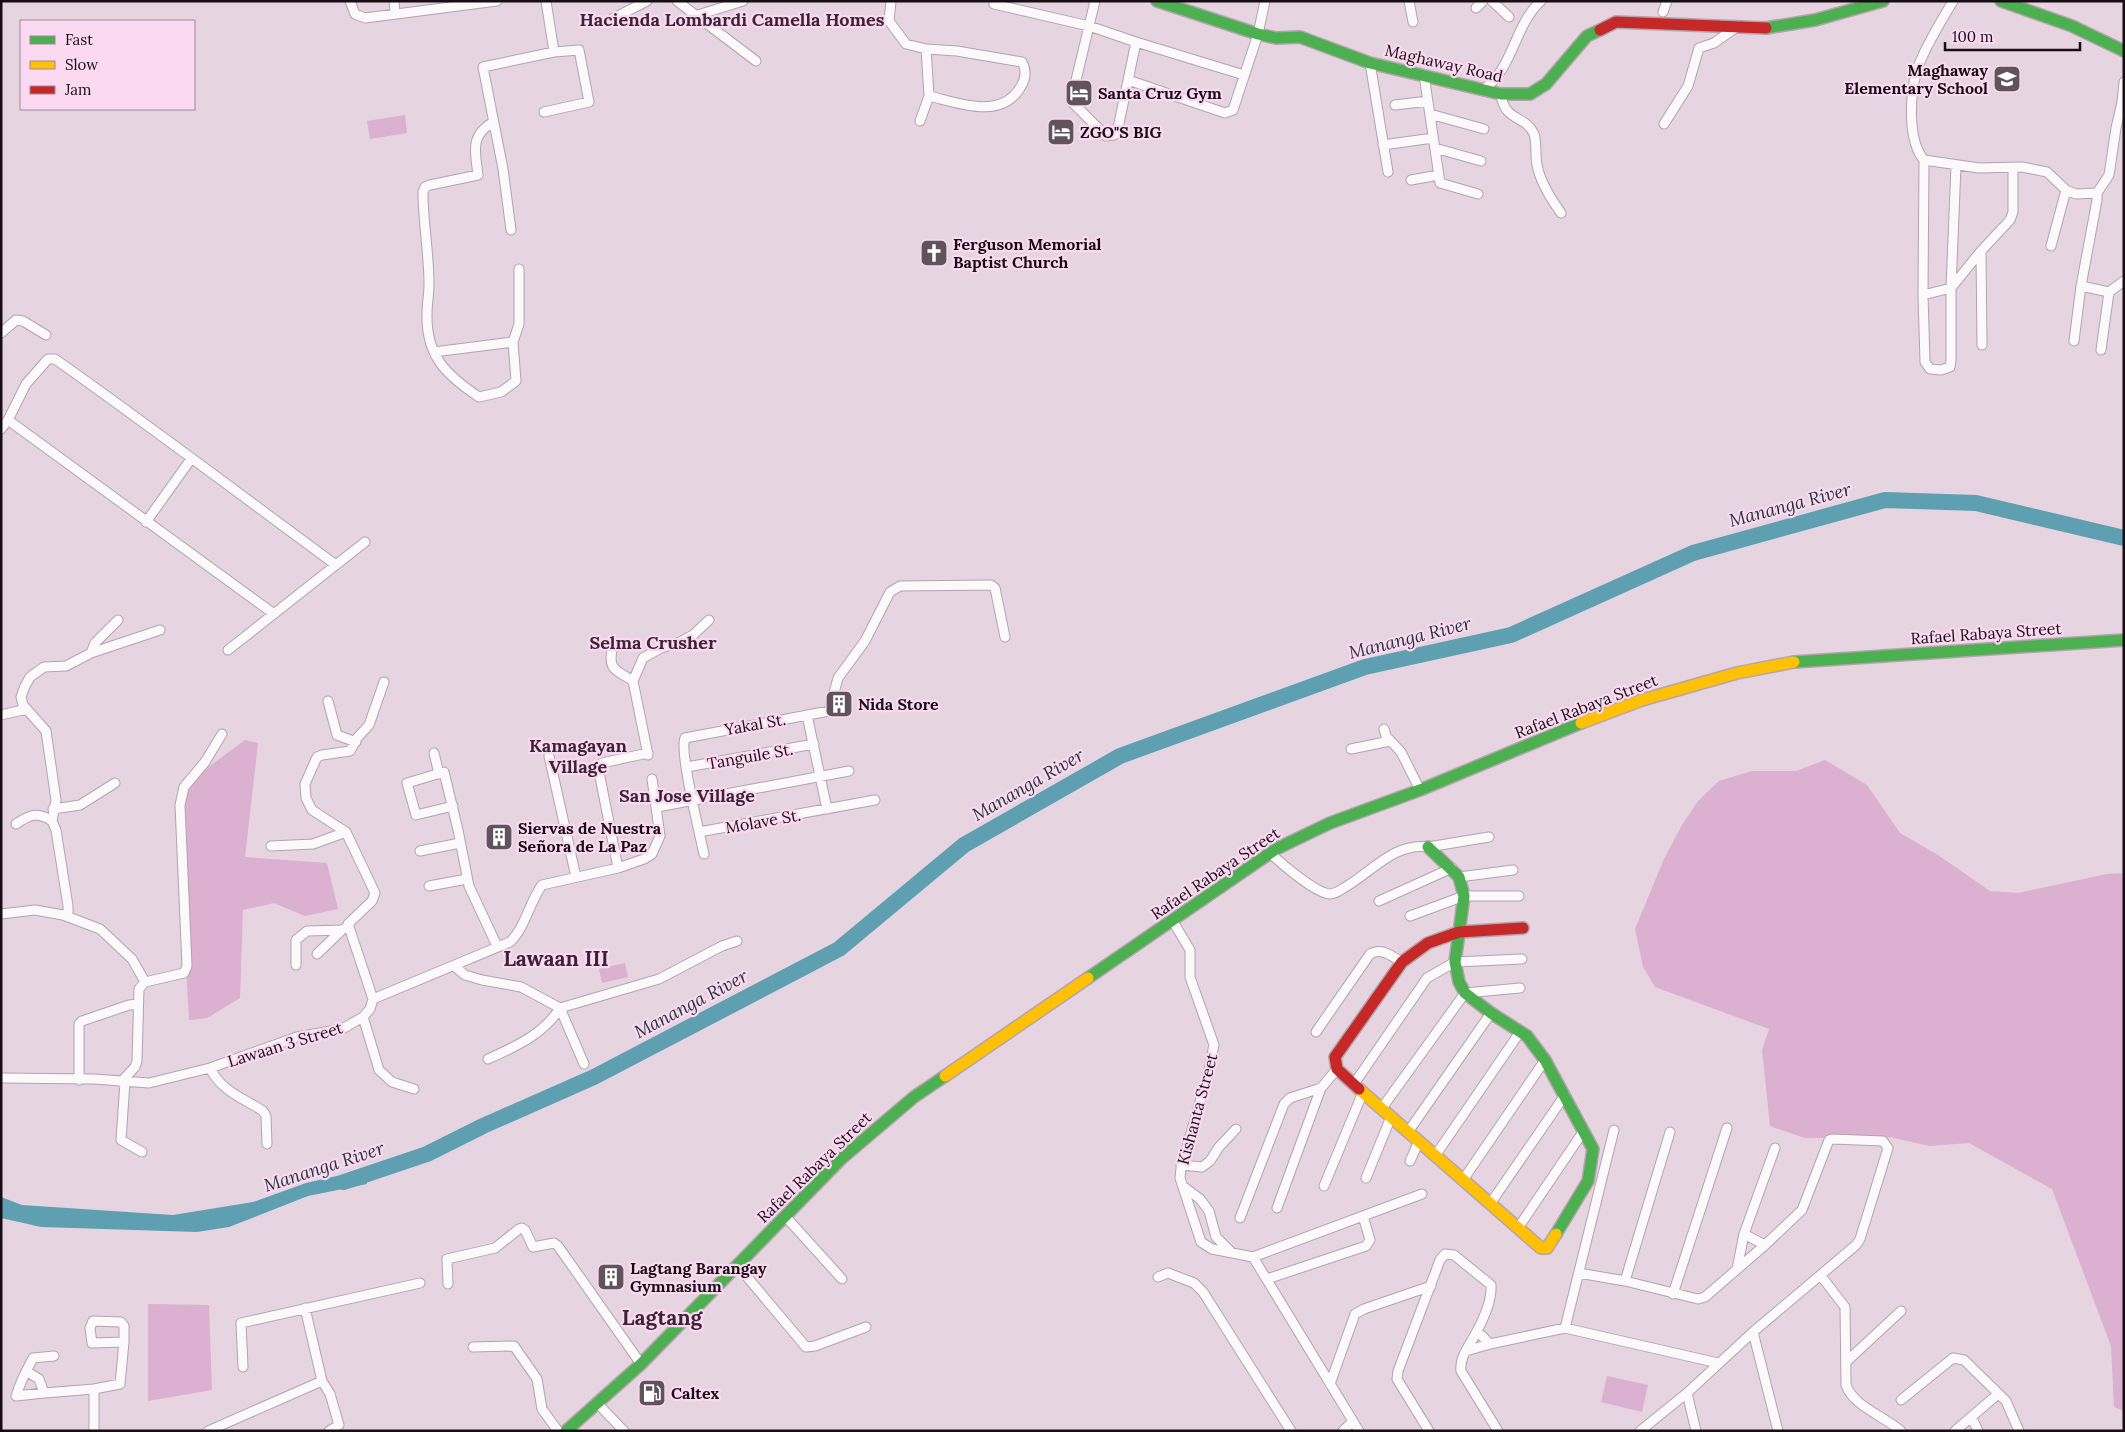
<svg xmlns="http://www.w3.org/2000/svg" width="2125" height="1432" viewBox="0 0 2125 1432" font-family="Lora,serif">
<style>
.green{fill:#dbb0d0}
.water{fill:#5ea0b2}
.lines{fill:none;stroke-linecap:round;stroke-linejoin:round}
.river{stroke:#5ea0b2;stroke-width:16}
.street-casing{stroke:#b2a4ad;stroke-width:11}
.fast-casing{stroke:#b2a4ad;stroke-width:14}
.slow-casing{stroke:#b2a4ad;stroke-width:14}
.jam-casing{stroke:#b2a4ad;stroke-width:14}
.street{stroke:#fbf9fa;stroke-width:9}
.fast{stroke:#4caf50;stroke-width:11}
.slow{stroke:#ffc107;stroke-width:11}
.jam{stroke:#c62828;stroke-width:11}
.labels{text-anchor:middle;stroke-width:4.5;stroke-linejoin:round;paint-order:stroke}
.street-label{font-size:16px;fill:#180d15;stroke:#fbd9f1}
.poi-label{font-size:16px;font-weight:bold;fill:#180d15;stroke:#fbd9f1;text-anchor:start}
.neighbourhood-label{font-size:18px;font-weight:bold;fill:#3d2336;stroke:#fbd9f1}
.water-label{font-size:18px;font-style:italic;fill:#1f353b;stroke:#fbd9f1}
.district-label{font-size:21px;font-weight:bold;fill:#3d2336;stroke:#fbd9f1}
</style>
<rect width="100%" height="100%" fill="#e6d4e0"/>
<path class="green" d="M405 115 407 133 370 139 367 121Z
M245 740 258 743 245 857 327 863 338 909 305 916 274 903 243 910 240 998 207 1018 189 1020 178 813 180 788Z
M1825 760 1867 785 1900 833 1938 855 1990 891 2018 893 2107 874 2124 873V1411L2114 1407 2111 1346 2052 1189 1969 1143 1929 1146 1890 1137 1805 1138 1770 1126 1762 1050 1769 1029 1655 987 1643 967 1635 929 1664 859 1682 825 1698 801 1719 781 1752 771H1796Z
M625 963 628 977 602 983 599 969Z
M148 1304 209 1305 212 1390 148 1401Z
M1607 1376 1648 1385 1642 1412 1601 1402Z"/>
<path class="water" d="M363 1170 367 1184 308 1196 229 1227 197 1232 41 1227 1 1218V1197L22 1205 173 1215 253 1202 306 1183Z"/>
<g class="lines">
<path class="river" d="M344 1182 427 1154 483 1126 594 1077 839 949 964 845 1120 756 1365 667 1511 635 1693 553 1885 500 1976 503 2124 538"/>
<defs>
<path id="street" d="M350 1 355 14 365 18 497 1
M394 1 395 14
M546 1 554 52
M677 1 756 61
M891 1 889 21 906 44 926 49 957 51 1022 62C1027 71 1026 79 1020 88 1000 120 959 103 929 96
M994 1V4L1089 26 1136 42 1244 75
M1095 1 1071 101 1106 136 1114 135 1118 128 1136 42
M1409 1 1413 22
M1492 1 1509 17
M1953 1C1942 20 1923 50 1917 70 1910 94 1907 140 1924 160L1979 168 2022 167 2047 172 2066 190 2076 194 2097 193 2109 175 2116 128 2122 102
M1476 8 1483 1
M1663 12 1667 1
M698 15 743 1
M612 19 647 1
M1370 63 1388 172
M1424 75 1440 183 1478 194
M1128 80 1225 113 1233 110 1258 34 1265 1
M1483 90C1514 68 1514 25 1541 1
M1501 94C1504 122 1526 115 1534 134 1537 143 1535 155 1537 165 1540 182 1551 199 1561 213
M1395 105 1428 101
M2123 106 2122 102 2124 82
M1430 114 1484 129
M920 121 929 96 926 49
M493 122C470 136 475 150 478 175L430 185 425 187 423 192C423 223 429 253 429 284 429 294 427 304 427 314 426 356 446 375 479 397L501 392 516 381 513 342 519 324V269
M1664 124 1688 86 1699 48 1714 43 1738 26
M1383 145 1433 138
M1435 148 1481 161
M1924 160 1923 295 1925 362 1930 369 1941 370 1950 367 1951 360V288L1956 166
M1411 180 1439 175
M511 230 503 169 483 67 554 52 579 50 589 102 544 112
M2051 246 2066 190
M1981 251 1982 345
M2081 286 2109 292 2124 281
M1923 295 1951 288 1981 251 2010 220 2013 212V169
M1 333 16 320 23 321 46 335
M2074 341 2081 286 2097 200V193
M2101 350 2109 292
M434 352 513 342
M8 420 274 614
M1 429 8 420 26 384 48 359H55C150 426 242 496 336 565
M146 522 191 459
M228 650 365 542
M612 650C608 671 617 670 633 681
M91 653 95 643 118 620
M328 701 337 735 356 742
M1 715 27 709
M807 715 827 809
M1384 729 1386 736 1401 752 1420 790
M1351 749 1390 741
M434 753 439 774
M648 755 633 681 643 658 661 648 680 642 693 635 709 620
M549 756 576 877
M687 767 814 744
M453 806 416 815 407 783 444 772 458 830 469 886 497 946
M657 807 849 771
M53 809 80 805 115 783
M16 824C29 815 38 811 52 821
M699 832 875 800
M271 846 313 844 346 832
M420 851 460 843
M1270 853C1281 863 1315 893 1330 894 1336 894 1342 889 1347 886 1372 871 1396 842 1428 847L1489 837
M704 854C700 835 679 751 685 738L829 711 838 678 865 641 890 592 900 586 991 585 995 588 1005 637
M618 868 599 772 602 763 648 753
M1459 877 1513 870
M429 886 467 879
M1379 901 1452 868
M1 914 35 910 63 915 100 929 132 959 145 982
M68 916V906L56 830 52 821 56 800 46 731 23 705 21 697 25 686 30 677 44 667 66 666 91 653 160 630
M1410 916 1464 896H1519
M1172 920 1190 950V977L1214 1045 1208 1074 1181 1168 1180 1178 1201 1242 1212 1249 1253 1257 1422 1194
M317 954 343 929
M296 965V940L307 931 342 930
M454 966 465 975 482 980 521 987 560 1008 584 1064
M373 999 348 924 372 901 375 893 346 832 312 810 306 798 305 784 317 757 322 755 350 751 357 738 369 725 384 682
M363 1017 379 1070 392 1082 414 1089
M1316 1032 1370 954C1382 947 1391 956 1402 962
M488 1059C515 1047 544 1034 560 1008L659 979 722 946 737 941
M210 1068C221 1091 243 1098 263 1111L266 1116 267 1144
M1 1078 94 1079 149 1083 210 1068 297 1037 342 1029 363 1017 370 1009 373 999 510 942C525 928 529 903 542 885L618 868 644 859 652 854 660 836 652 779
M79 1080V1024L82 1021 129 1005 138 1004
M121 1082 135 1067 137 1061 139 989 145 982 184 973 187 966 180 805 184 787 205 762 222 734
M125 1082 121 1140 142 1152
M1354 1084 1427 978 1455 962 1522 959
M1382 1108 1465 993 1520 988
M1408 1132 1491 1013
M1435 1156 1520 1032
M1410 1161 1419 1141
M1181 1165 1202 1167 1210 1161 1219 1147 1236 1129
M1366 1178 1391 1117
M1463 1180 1545 1060
M1324 1186 1363 1092
M1184 1187 1200 1199 1209 1211 1216 1237 1230 1251
M1490 1204 1565 1095
M1277 1208 1321 1088 1337 1069
M785 1216 842 1279
M1240 1218 1284 1104 1290 1098 1321 1088
M1518 1228 1583 1132
M1744 1234 1765 1245
M1253 1257 1359 1431
M737 1265 806 1347 815 1346 866 1327
M1737 1269 1744 1234 1775 1148
M1579 1273 1625 1281 1698 1299 1705 1297 1765 1245 1802 1210 1829 1140 1832 1139 1883 1141 1888 1148 1860 1239 1856 1245 1753 1332 1687 1393 1640 1431
M1821 1276 1845 1307 1846 1385C1853 1406 1884 1416 1901 1431
M1158 1277 1168 1273 1194 1283 1203 1292 1291 1431
M1267 1279 1366 1246 1370 1240 1363 1216
M1625 1281 1670 1132
M448 1284 447 1259 495 1248 519 1229 522 1228 525 1230 533 1247 554 1243 558 1246 641 1364
M1673 1294 1727 1128
M305 1308 322 1381 330 1394 339 1425 329 1431
M93 1321 121 1322 124 1326V1342L92 1343 90 1328Z
M1565 1328 1614 1130
M1753 1332 1778 1431
M1490 1344 1565 1328 1718 1363
M473 1347 514 1346 537 1379 542 1409 558 1431
M1466 1351 1490 1344 1477 1331
M1846 1362 1901 1311
M243 1367 241 1323 420 1283
M26 1371 39 1379 44 1393 16 1396C20 1382 26 1371 33 1358L54 1356
M1330 1384 1355 1314 1364 1309 1431 1286
M94 1389V1431
M44 1393 94 1389 120 1384 124 1342
M1687 1393 1696 1431
M1901 1400 1953 1358 1964 1360 2006 1401 2019 1431
M598 1404 624 1431
M1972 1418 1978 1431
M208 1431 322 1381
M1343 1431 1353 1421
M1429 1431 1397 1379 1398 1371 1440 1260 1445 1254 1454 1255 1491 1285C1492 1300 1484 1318 1477 1331 1471 1344 1459 1356 1461 1371L1498 1431
M1955 1431 1998 1394"/>
<path id="fast" d="M1157 1 1258 34 1276 38 1300 37 1370 63 1501 94H1530L1546 84 1587 36 1600 30
M2001 1 2072 26 2124 51
M1766 28 1815 20 1883 1
M1794 662 2124 640
M1428 847 1459 877 1464 896 1455 962 1459 982 1465 993 1491 1013 1527 1036 1545 1060 1593 1149 1588 1181 1556 1234
M1088 978 1276 849 1330 823 1420 790 1581 723
M566 1431 641 1364 841 1159 914 1097 945 1076"/>
<path id="slow" d="M1581 723 1642 700 1737 673 1794 662
M945 1076 1088 978
M1359 1089 1541 1248H1547L1556 1234"/>
<path id="jam" d="M1600 30 1616 22 1766 28
M1359 1089 1337 1069 1335 1057 1402 962 1428 943 1459 932 1523 928"/>
</defs>
<use href="#street" class="street-casing"/>
<use href="#fast" class="fast-casing"/>
<use href="#slow" class="slow-casing"/>
<use href="#jam" class="jam-casing"/>
<use href="#street" class="street"/>
<use href="#fast" class="fast"/>
<use href="#slow" class="slow"/>
<use href="#jam" class="jam"/>
</g>
<defs>
<symbol id="school-square" viewBox="-11 -11 22 22"><rect x="-9" y="-9" width="18" height="18" rx="4" fill="#60535c" stroke="#fbd9f1"/><path d="M0-5L7-2L0 1L-7-2ZM-4 1L0 2.5L4 1V4Q0 6-4 4Z" fill="#fff"/></symbol>
<symbol id="hotel-square" viewBox="-11 -11 22 22"><rect x="-9" y="-9" width="18" height="18" rx="4" fill="#60535c" stroke="#fbd9f1"/><path d="M-6-4.5h1.5V1H6V5H4.5V3h-9V5H-6ZM-4 0a1.8 1.8 0 1 1 3.6 0ZM.5 0V-2.5h3Q6-2.5 6 0Z" fill="#fff"/></symbol>
<symbol id="church-square" viewBox="-11 -11 22 22"><rect x="-9" y="-9" width="18" height="18" rx="4" fill="#60535c" stroke="#fbd9f1"/><path d="M-1.2-6h2.4v3.5h3.3v2.4h-3.3V6h-2.4V-.1h-3.3v-2.4h3.3Z" fill="#fff"/></symbol>
<symbol id="building-square" viewBox="-11 -11 22 22"><rect x="-9" y="-9" width="18" height="18" rx="4" fill="#60535c" stroke="#fbd9f1"/><path d="M-4-6H4V6H1V3H-1V6H-4ZM-2.5-4.3h1.7v1.8h-1.7ZM.8-4.3h1.7v1.8H.8ZM-2.5-1h1.7V.8h-1.7ZM.8-1h1.7V.8H.8Z" fill="#fff"/></symbol>
<symbol id="fuel-square" viewBox="-11 -11 22 22"><rect x="-9" y="-9" width="18" height="18" rx="4" fill="#60535c" stroke="#fbd9f1"/><path d="M-5.5-6h7V0h2V4h1.3V-2.5L3-4.5l.8-.8L6-3V5H2.5V1h-1V6h-7ZM-4.2-4.7v3.2H.2V-4.7Z" fill="#fff"/></symbol>
</defs>
<g fill-rule="evenodd">
<use href="#school-square" x="1991" y="63" width="32" height="32"/>
<use href="#hotel-square" x="1063" y="77" width="32" height="32"/>
<use href="#hotel-square" x="1045" y="116" width="32" height="32"/>
<use href="#church-square" x="918" y="237" width="32" height="32"/>
<use href="#building-square" x="823" y="688" width="32" height="32"/>
<use href="#building-square" x="483" y="821" width="32" height="32"/>
<use href="#building-square" x="595" y="1261" width="32" height="32"/>
<use href="#fuel-square" x="636" y="1377" width="32" height="32"/>
</g>
<g class="labels">
<g class="street-label">
<text transform="translate(1444 63) rotate(13)" y="6">Maghaway Road</text>
<text transform="translate(1986 633) rotate(-4)" y="6">Rafael Rabaya Street</text>
<text transform="translate(1586 706) rotate(-21)" y="6">Rafael Rabaya Street</text>
<text transform="translate(755 724) rotate(-10)" y="6">Yakal St.</text>
<text transform="translate(750 756) rotate(-10)" y="6">Tanguile St.</text>
<text transform="translate(763 821) rotate(-10)" y="6">Molave St.</text>
<text transform="translate(1215 873) rotate(-34)" y="6">Rafael Rabaya Street</text>
<text transform="translate(285 1044) rotate(-17)" y="6">Lawaan 3 Street</text>
<text transform="translate(1197 1109) rotate(-75)" y="6">Kishanta Street</text>
<text transform="translate(814 1167) rotate(-44)" y="6">Rafael Rabaya Street</text>
</g>
<g class="poi-label">
<text x="1988" y="76" text-anchor="end">Maghaway<tspan x="1988" dy="18">Elementary School</tspan></text>
<text x="1098" y="99">Santa Cruz Gym</text>
<text x="1080" y="138">ZGO"S BIG</text>
<text x="953" y="250">Ferguson Memorial<tspan x="953" dy="18">Baptist Church</tspan></text>
<text x="858" y="710">Nida Store</text>
<text x="518" y="834">Siervas de Nuestra<tspan x="518" dy="18">Señora de La Paz</tspan></text>
<text x="630" y="1274">Lagtang Barangay<tspan x="630" dy="18">Gymnasium</tspan></text>
<text x="671" y="1399">Caltex</text>
</g>
<g class="neighbourhood-label">
<text x="732" y="26">Hacienda Lombardi Camella Homes</text>
<text x="653" y="649">Selma Crusher</text>
<text x="578" y="752">Kamagayan<tspan x="578" dy="21">Village</tspan></text>
<text x="687" y="802">San Jose Village</text>
</g>
<g class="water-label">
<text transform="translate(1790 505) rotate(-15)" y="6">Mananga River</text>
<text transform="translate(1410 638) rotate(-14)" y="6">Mananga River</text>
<text transform="translate(1028 785) rotate(-30)" y="6">Mananga River</text>
<text transform="translate(691 1004) rotate(-28)" y="6">Mananga River</text>
<text transform="translate(324 1167) rotate(-18)" y="6">Mananga River</text>
</g>
<g class="district-label">
<text x="556" y="966">Lawaan III</text>
<text x="662" y="1325">Lagtang</text>
</g>
</g>
<rect width="2125" height="1432" fill="none" stroke="#180d15" stroke-width="5"/>
<rect x="20" y="20" width="175" height="90" fill="#fbd9f1" stroke="#a08799"/>
<rect x="30" y="36" width="25" height="8" fill="#4caf50" stroke="#a08799"/>
<text x="65" y="45" font-size="15" fill="#180d15">Fast</text>
<rect x="30" y="61" width="25" height="8" fill="#ffc107" stroke="#a08799"/>
<text x="65" y="70" font-size="15" fill="#180d15">Slow</text>
<rect x="30" y="86" width="25" height="8" fill="#c62828" stroke="#a08799"/>
<text x="65" y="95" font-size="15" fill="#180d15">Jam</text>
<path d="M1945 42v8h135v-8" fill="none" stroke="#180d15" stroke-width="2.5"/>
<text x="1952" y="42" font-size="15" fill="#180d15" stroke="#fbd9f1" stroke-width="4" paint-order="stroke">100 m</text>
</svg>
